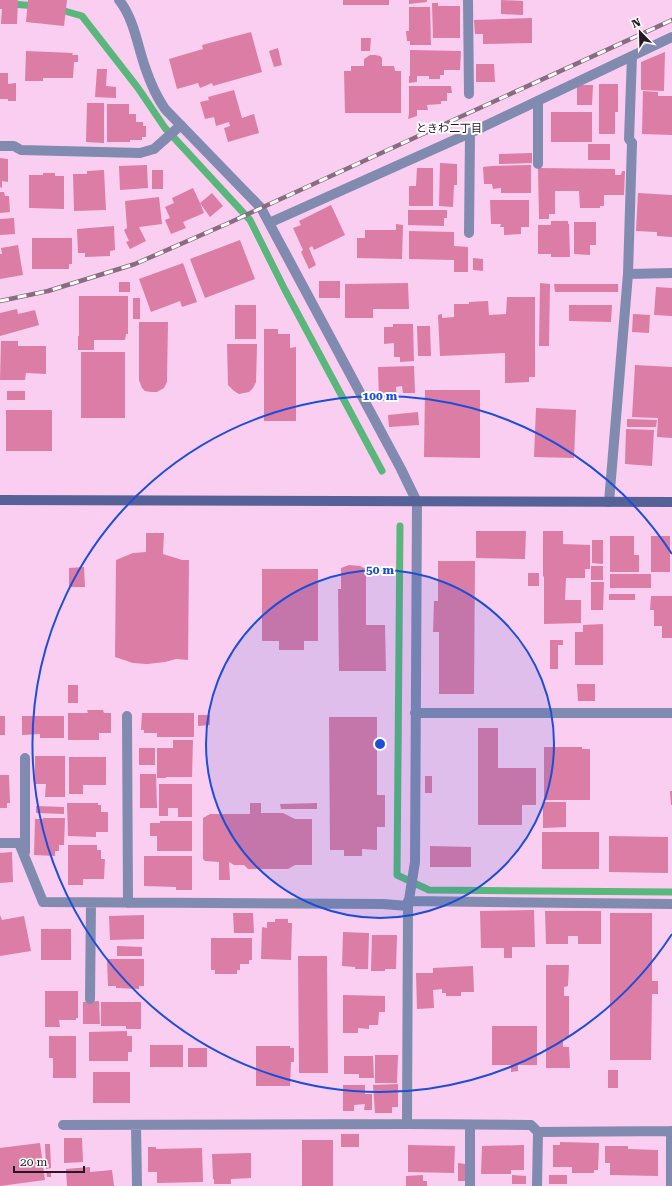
<svg xmlns="http://www.w3.org/2000/svg" width="672" height="1186" viewBox="0 0 672 1186" font-family="'Roboto Serif','Noto Sans JP',serif">
<style>
.lines{fill:none;stroke-linecap:round;stroke-linejoin:round}
.stream{stroke:#59b77b;stroke-width:7}
.building{fill:#db7da5}
.lane{stroke:#818baf;stroke-width:10}
.street{stroke:#818baf;stroke-width:10}
.secondary{stroke:#566297;stroke-width:10}
.rail-casing{stroke:#886c82;stroke-width:4.5}
.rail{stroke:#fff;stroke-width:3;stroke-dasharray:9;stroke-linecap:butt}
.ring{fill:none;stroke:#1d4ed8;stroke-width:2}
.labels{text-anchor:middle;stroke-width:4;stroke-linejoin:round;paint-order:stroke}
.neighbourhood-label{font-size:11px;fill:#271824;stroke:#fff}
.centre{fill:#1d4ed8;stroke:#fff;stroke-width:2}
.ring-label{font-size:12px;text-anchor:middle;font-weight:bold;fill:#1d4ed8;stroke:#fff;stroke-width:4;stroke-linejoin:round;paint-order:stroke}
</style>
<rect width="100%" height="100%" fill="#facef0"/>
<g class="lines">
<path class="stream" d="M0 3 36 6
M58 9 82 16 138 88 165 128 250 220 285 290 382 471
M400 526 397 875 429 890 672 892"/>
</g>
<path class="building" d="M0 0H18L17 24H1L2 9H0Z
M28 0H67L64 26 26 22Z
M343 0H389V5H343Z
M409 0H427V2L409 4Z
M501 0 523 1V15L501 14Z
M432 3H438V6H460V38H433Z
M409 7H430L431 45H410V41H407L406 31H409Z
M532 18V43L483 44V34H475L474 20Z
M251 32 262 72 213 86 212 83 200 88 198 83 177 89 169 59 203 49 202 45Z
M361 38H371L370 51H361Z
M278 48 282 65 274 67 269 51Z
M410 50 461 51 460 70H444V75H440V79H429V76H417V82L409 83V76H410Z
M26 51 73 53 72 55H78V62H74L73 78H43V81H25Z
M665 52 664 91 641 90V62Z
M370 55H375L380 56 382 58V66H394L395 71H401V113H345L344 71H351V66H364V59Z
M476 64H494L495 82H476Z
M97 69H107L106 86 116 87V98L95 97Z
M0 73H8V84L16 83V101H8V99H0Z
M599 84H618V112H615V134H599Z
M577 85H593L592 105H577Z
M409 86H451L452 93H447V101H441V104L427 105 428 110H417V116L408 119 409 114Z
M234 90 242 118 254 114 259 133 228 142 224 128 230 126 229 122 216 126 214 117 205 119 200 102 209 100 208 97Z
M643 91 658 92V96H672V135L642 134Z
M87 103H104V143L86 142Z
M107 104H129V114H136V122H143V126H146V137H142V140H130V142H107Z
M551 112H592V142H551Z
M588 144H610V160H588Z
M532 153V163L499 164V154Z
M0 158 8 159V182L2 181V188L0 187Z
M440 163 457 164V185H454L453 207 439 206Z
M147 165 148 188 120 190 119 166Z
M531 165V193H501V188L493 189 492 184H484L483 167 492 166Z
M417 168H433V206H409V186H416Z
M538 168 615 169V175H621L622 171H625L624 195H604V206H600V208H580L579 191H555V214H549V219H539Z
M104 170 106 210 74 211 73 174H87V171Z
M152 170H163V189H152Z
M43 173H55V176H64V209L29 208V175H43Z
M193 188 200 203 212 193 223 206 210 217 200 203 204 213 183 222 186 228 171 234 165 220 170 218 165 207 174 203 172 198Z
M0 192H4L5 196H9L10 212 0 213Z
M638 193 672 195V237L657 236V232L636 231Z
M159 197 162 224 139 227 146 241 130 249 126 242 129 241 124 230 127 228 125 201Z
M490 200H529V227H521V234L504 235V227H500L501 224H491Z
M331 205 345 235 314 250 312 246 309 248 316 265 309 269 301 252 303 250 293 228 301 225 299 221Z
M408 210H447V218H444V226L408 225Z
M14 218 15 234 0 235V219Z
M551 221H568V224H569L570 257H551V254H538V225H551Z
M574 222H596V245H590V255L574 254Z
M396 224 403 225 402 259 357 258V238H365V230H396Z
M114 226 115 250 110 251V256L85 257V253H78L77 229Z
M409 231 454 232V246L468 247V272H454V260L409 259Z
M32 238H72V264H69V269H32Z
M240 240 255 279 205 298 190 259Z
M18 245 23 275 0 279V254H2L1 248Z
M473 258 483 259V271L473 270Z
M183 263 197 302 182 307 180 301 151 312 139 279Z
M319 281H340V298H319Z
M119 282H130V292H119Z
M408 283 409 309H373V318H345V284Z
M540 283 550 284 549 346H539Z
M554 284H618V292H555Z
M656 287 672 288V316L654 315Z
M79 296H128V334H126L125 340H94V350H78V336H79Z
M507 297H535V377H529V382L505 383V353L440 356 438 315 442 314V318L454 317V304H469V302L488 301 489 315 506 314Z
M133 298H140V319H133Z
M235 305H256V339H235Z
M569 305H612L611 322 569 321Z
M17 309 18 314 35 310 39 325 0 336V313Z
M633 314 650 315 649 333 632 332Z
M139 322H168L167 382 164 388 157 392H151L145 391 142 388 139 380Z
M393 324H413L414 361 400 362V357H394V343L384 344V327H393Z
M417 326H430L431 356H418Z
M264 329H278V334H290V348L296 347V421H264Z
M1 341H18V346H46V374L26 373 25 380H0Z
M227 344H257L256 382 253 388 249 392 239 394 234 391 228 385Z
M81 352H125V418H81Z
M635 365 672 367V438L657 437 658 418 632 417Z
M414 366 415 393H403L402 386 396 387 397 401H379L378 367Z
M425 390H480V458L424 457Z
M7 391H25V400H7Z
M536 408 576 410 574 458 534 457Z
M6 410H52V451H6Z
M418 412 419 425 389 427 388 415Z
M627 419 657 420 656 427H627Z
M626 429 654 430 652 466 625 464Z
M476 531H526L525 559 476 558Z
M543 531H563V544L590 545V569H585V578H566L565 600H581V623L544 624V577L543 576Z
M146 533H164L163 554 182 560H189L188 660 176 659 165 662 147 664 133 663 115 657 116 560 133 553 146 552Z
M610 536H634V555H639V572H610Z
M651 536H670V572H651Z
M592 540H603V564L592 563Z
M438 561H475L474 694H439V632H433L434 601H438Z
M349 565 360 566 366 569V625H385L386 671H339L338 589H341V568Z
M591 566H603V580H591Z
M84 567 85 587H69V568Z
M262 569H318V641H304V650H279V641H262Z
M528 573H539V586H528Z
M610 574H651V588H610Z
M591 582H604L603 610H591Z
M609 594H635V600H609Z
M651 596H672V638H662V626H654V610H650Z
M603 624V665H575V632H583V625Z
M550 640H563V645H558V669H550Z
M577 684H595V701H578Z
M68 685H78V703H68Z
M87 710H103L104 713H111V733H99V740H68V713H88Z
M142 713H194V737H157V733H144V730H141Z
M198 715H210V725L198 726Z
M0 716H5V735H0Z
M22 716H64V738H40V734L22 735Z
M329 717H377V795H385V827H377V850L362 849V856H344V850H330Z
M478 728H498V768H536V805H522V825H478Z
M173 740H193L192 777H166V778H157V748H173Z
M544 747H582V749H590V800H544Z
M139 748H155V765H139Z
M35 756H65V797H45L46 784H35Z
M69 757H106V785H83V794H69Z
M140 774H156L157 808H140Z
M0 775H9L10 803H7V808H0Z
M425 776H432V793H425Z
M159 784H192V817H178V808H168V816H159Z
M670 791H672V805H671Z
M543 802H566V827L543 828Z
M67 803H98V805H101V812H108V832H96V837L68 836Z
M250 803H261V813H283L295 819H312V865H295L288 869H248L244 865H234L229 862 230 880H219V862L205 861 203 859V818L210 814H250Z
M317 803V809H281L280 804Z
M36 806 64 807V814L36 813Z
M43 818H65L64 845H59V851H55V856L34 855 35 819H43Z
M160 821H192V851H157V836H150V823H160Z
M542 832H599V869H542Z
M609 836 668 837V873L609 872Z
M68 845H97V850H101V859H105L104 879H83V885H68Z
M430 846 471 847V867H430Z
M12 852 13 882 0 883V853Z
M144 856H192V890H176V887L144 886Z
M534 910 535 947H512V958H504V948H481L480 911Z
M545 911H601V944H578V936H568V944H546Z
M233 913H253L254 933H234Z
M610 913H652V981H658V994H652L651 1060H610Z
M0 915 2 920 24 916 31 951 0 956Z
M144 915V939L110 940 109 916Z
M275 919H288V923H292L291 960 261 959 262 927 267 928V922H275Z
M41 929H71V960H41Z
M343 932 369 933 368 969H355V967L342 966Z
M372 935H397L396 969H385V971H371Z
M211 938H252V960H249V964H240V970H237V974H215V970H211Z
M117 946 142 947V956H117Z
M298 956H327L328 1073H299Z
M107 959H144V986H139V989L116 988V986H108Z
M546 965H569L568 986 564 987V996H569V1038H563V1047H569L570 1068H546Z
M473 966 474 992H461V996H446V993H442V989L433 990 434 1008 417 1009 416 973H433V968Z
M45 991H78V1018H76V1020H59L60 1027H45Z
M343 995 385 996V1012H379L378 1025H369V1029L358 1028V1033H343Z
M99 1001 100 1024H83V1002Z
M101 1002H141V1029H126V1026H101Z
M492 1026H537V1065H518V1071L511 1072V1065H492Z
M127 1031V1036H132V1052H128V1061H89V1032Z
M49 1036H76V1078H53V1058H49Z
M150 1045H183V1067H150Z
M256 1046H290V1048H294V1062H291L290 1086H256Z
M188 1048H207V1067H188Z
M375 1055H398L397 1083H375Z
M344 1056H373L374 1078H359V1074H344Z
M608 1070H618V1088H608Z
M93 1072H130V1103H93Z
M398 1084V1107H392V1113H375L373 1085Z
M343 1085H365V1094H372V1110H364L365 1104 354 1105V1111H343Z
M341 1134H359V1147H341Z
M64 1138H82L83 1162 64 1163Z
M302 1140H333V1186H302Z
M560 1142 599 1143 598 1170H594V1173H572V1167H553V1145H560Z
M40 1143 45 1180 0 1186V1148Z
M45 1144H50L51 1168 46 1169Z
M408 1145 455 1146 454 1173 408 1172Z
M524 1145V1170H511V1174H481L482 1146Z
M605 1146H628V1149L658 1150V1176L610 1175V1163H605Z
M148 1147H156V1149L202 1148 203 1182 157 1183V1172H148Z
M251 1153V1178L231 1179V1184H214V1179H213L212 1154Z
M458 1163 465 1164V1181H458Z
M90 1167V1172L112 1170 114 1186H67L66 1169Z
M46 1171H51V1177H47Z
M423 1175V1181H427V1186H406V1176Z
M512 1175 526 1176V1184H512Z
M549 1175H567V1184H549Z"/>
<g class="lines">
<path class="lane" d="M538 101V164
M628 274 632 143
M470 1125V1186"/>
<path class="street" d="M119 0C134 19 137 44 145 67 150 82 156 96 165 109L261 208 401 469 417 502 415 862 408 906 407 1124
M468 0 469 94
M632 56 629 139 632 143
M0 146H14L21 150 140 153 154 149 181 125
M269 223 470 133 672 37
M469 233 470 133
M609 502 628 274 672 273
M415 713H672
M127 716 128 903
M0 843H19L43 902 383 904 408 906
M25 852V758
M408 901 672 904
M90 999 91 903
M63 1125 407 1124 531 1125 538 1132 672 1131
M136 1125 137 1186
M537 1186 538 1132
M671 1186V1131"/>
<path class="secondary" d="M0 500 672 502"/>
<defs>
<path id="rail" d="M0 301 48 291 135 264 231 222 261 208 672 20"/>
</defs>
<use href="#rail" class="rail-casing"/>
<use href="#rail" class="rail"/>
</g>
<circle cx="380" cy="744" r="174" fill="#1d4ed8" fill-opacity=".12"/>
<g class="ring">
<circle cx="380" cy="744" r="174"/>
<path d="M672 934A348 348 0 1 1 672 554"/>
</g>
<g class="labels">
<g class="neighbourhood-label">
<text x="449" y="132">ときわ二丁目</text>
</g>
</g>
<circle cx="380" cy="744" r="6" class="centre"/>
<g class="ring-label">
<text x="380" y="400">100 m</text>
<text x="380" y="574">50 m</text>
</g>
<g transform="translate(640 32) rotate(337)" stroke="#ffffff" stroke-width="3" paint-order="stroke">
<path d="M0-3L7 15L0 10L-7 15Z" fill="#271824"/>
<text y="-6" font-size="11" font-weight="bold" text-anchor="middle" fill="#271824">N</text>
</g>
<path d="M14 1166v6h70v-6" fill="none" stroke="#271824" stroke-width="2"/>
<text x="20" y="1166" font-size="12" fill="#271824" stroke="#ffffff" stroke-width="3" paint-order="stroke">20 m</text>
</svg>
